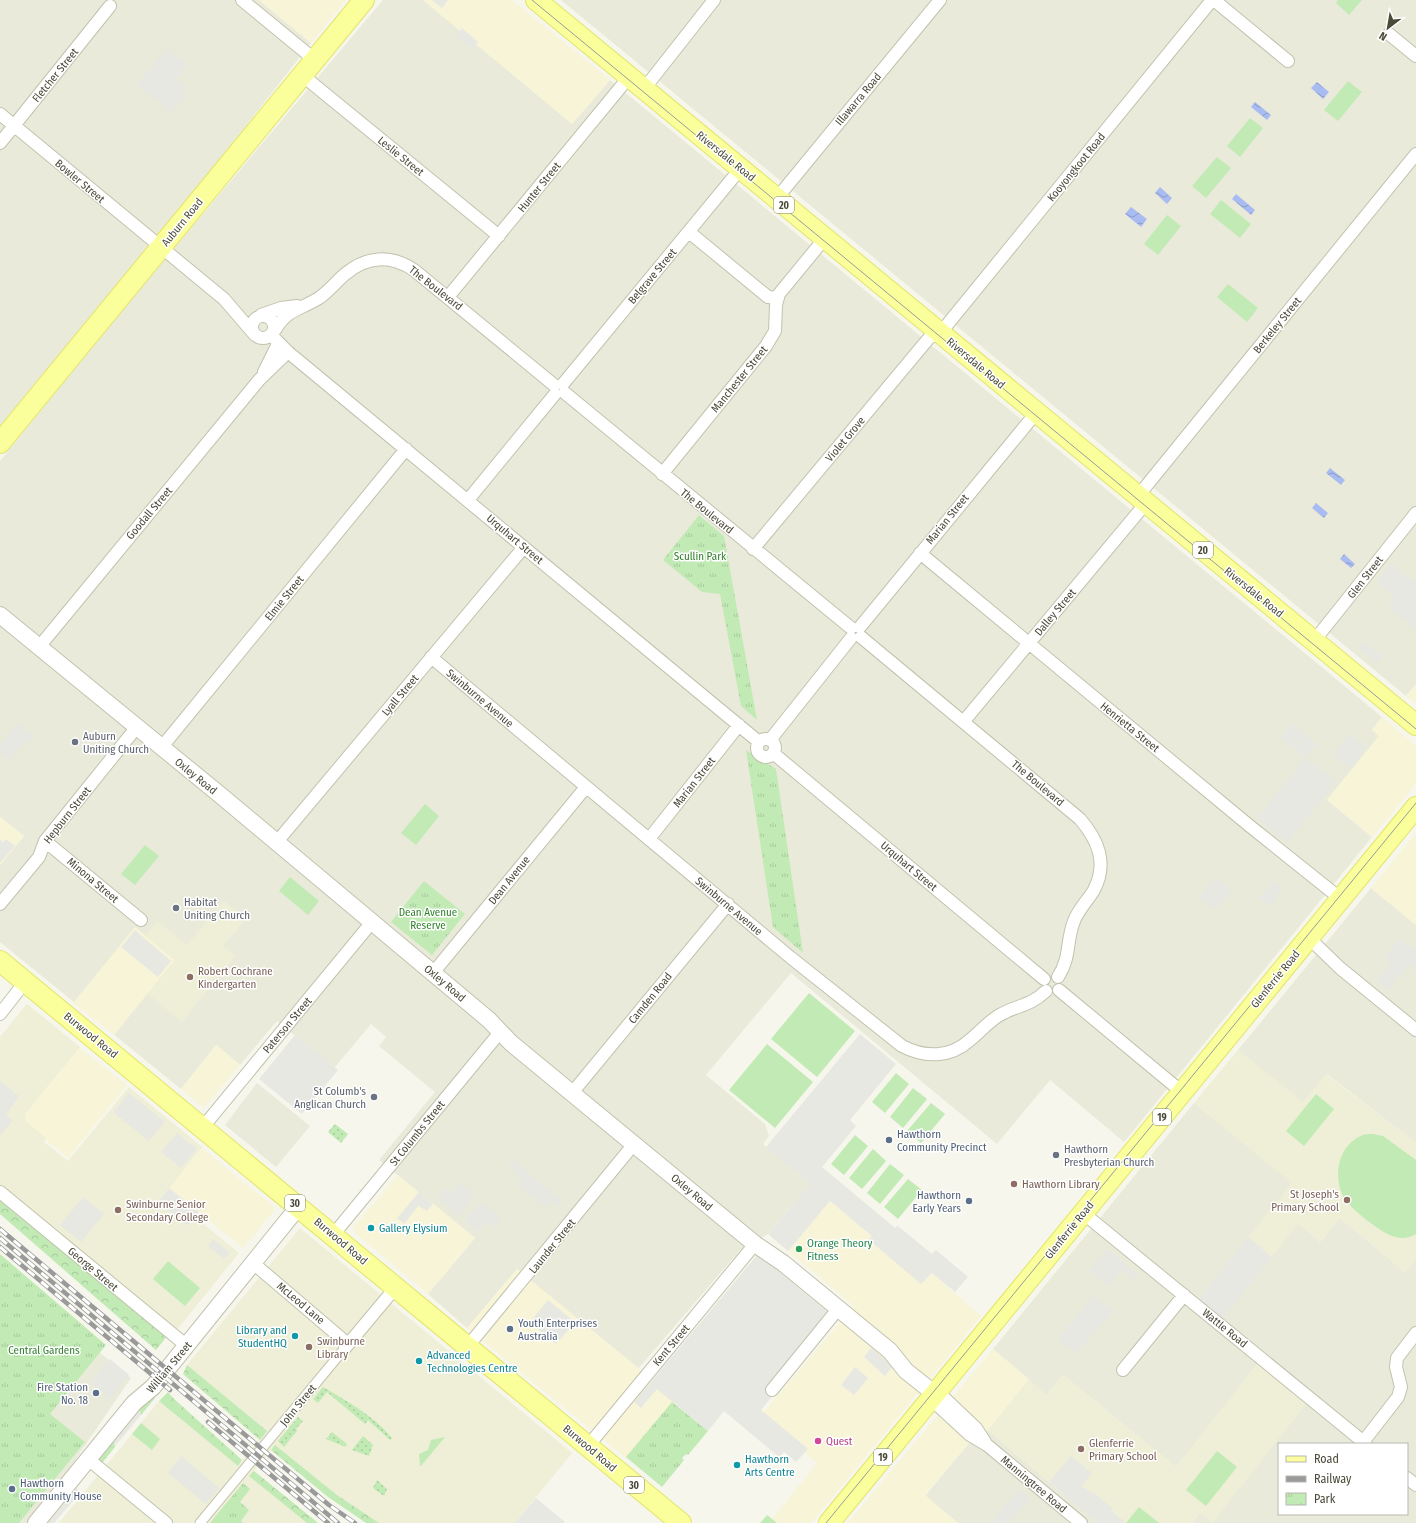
<svg xmlns="http://www.w3.org/2000/svg" width="1416" height="1523" viewBox="0 0 1416 1523" font-family="'Fira Sans Condensed',sans-serif">
<style>
.residential{fill:#eaeada;fill-rule:evenodd}
.commercial{fill:#f7f4d8}
.education{fill:#eeefd6}
.grass{fill:#c1eab5}
.forest{fill:url(#forest-crowns)}
.park{fill:url(#park-tufts)}
.garden{fill:url(#garden-dots)}
.parking{fill:#e8e8e3}
.water{fill:url(#water-waves)}
.lines{fill:none;stroke-linecap:round;stroke-linejoin:round}
.pedestrian-casing{stroke:#c2c2ae;stroke-width:11}
.minor-casing{stroke:#c2c2ae;stroke-width:14}
.tertiary-casing{stroke:#c2c2ae;stroke-width:18}
.primary-casing{stroke:#e2e56a;stroke-width:22}
.pedestrian{stroke:#fff;stroke-width:9}
.minor{stroke:#fff;stroke-width:12}
.tertiary{stroke:#fff;stroke-width:16}
.primary{stroke:#faff9c;stroke-width:20}
.tram{stroke:#9a9a9a;stroke-width:1}
.rail-casing{stroke:#9a9a9a;stroke-width:4.5}
.rail{stroke:#fff;stroke-width:3;stroke-dasharray:9;stroke-linecap:butt}
.worship-dot{fill:#6b7280;stroke:#fff;stroke-width:1.5}
.education-dot{fill:#8d6e63;stroke:#fff;stroke-width:1.5}
.service-dot{fill:#5c6f8a;stroke:#fff;stroke-width:1.5}
.culture-dot{fill:#0f9aa8;stroke:#fff;stroke-width:1.5}
.leisure-dot{fill:#2e9e5b;stroke:#fff;stroke-width:1.5}
.hotel-dot{fill:#d1479c;stroke:#fff;stroke-width:1.5}
.labels{text-anchor:middle;stroke-width:3;stroke-linejoin:round;paint-order:stroke}
.shield{fill:#fff;stroke:#818074;stroke-width:1}
.shield-label{font-size:10px;font-weight:bold;fill:#4b4a39}
.street-label{font-size:11px;fill:#4b4a39;stroke:#fff}
.park-label{font-size:11px;fill:#2f7f2a;stroke:#fff}
.worship-label{font-size:11px;fill:#5b616d;stroke:#fff;text-anchor:start}
.education-label{font-size:11px;fill:#785e54;stroke:#fff;text-anchor:start}
.service-label{font-size:11px;fill:#4e5e75;stroke:#fff;text-anchor:start}
.culture-label{font-size:11px;fill:#0d838f;stroke:#fff;text-anchor:start}
.leisure-label{font-size:11px;fill:#27864d;stroke:#fff;text-anchor:start}
.hotel-label{font-size:11px;fill:#b23c85;stroke:#fff;text-anchor:start}
</style>
<defs>
<pattern id="forest-crowns" width="20" height="18" patternUnits="userSpaceOnUse"><rect width="20" height="18" fill="#c1eab5"/><path d="M2 6a3 3 0 1 1 6 0M12 15a3 3 0 1 1 6 0" fill="none" stroke="#a7ca9c"/></pattern>
<pattern id="park-tufts" width="24" height="20" patternUnits="userSpaceOnUse"><rect width="24" height="20" fill="#c1eab5"/><path d="M3 7l-1-3M5 7V3M7 7l1-3M15 17l-1-3M17 17v-4M19 17l1-3" fill="none" stroke="#a7ca9c"/></pattern>
<pattern id="garden-dots" width="8" height="8" patternUnits="userSpaceOnUse"><rect width="8" height="8" fill="#c1eab5"/><path d="M2 2h.1M6 6h.1" fill="none" stroke="#a7ca9c" stroke-width="1.8" stroke-linecap="round"/></pattern>
<pattern id="water-waves" width="16" height="10" patternUnits="userSpaceOnUse"><rect width="16" height="10" fill="#a9bcf2"/><path d="M0 5q4-4 8 0t8 0" fill="none" stroke="#8c9bc5"/></pattern>
</defs>
<rect width="100%" height="100%" fill="#f6f6ec"/>
<path class="residential" d="M0 0H259L311 43 161 233 0 428Z
M383 0H423L572 124 610 80 1382 717 1372 730 1379 736 1327 800 1372 837 1124 1142 1050 1080 997 1144 791 973 706 1075 765 1124 769 1136 763 1144 810 1184 768 1234 740 1250 638 1369 517 1269 467 1328 428 1294 475 1238 379 1160 435 1092 379 1046 386 1037 371 1024 334 1068 277 1021 240 1065 216 1045 181 1089 0 942V865L24 836 0 817V461L155 271Z
M561 0H1416V684L1406 696Z
M1371 888 1416 925V1143L1327 1074 1303 1103 1238 1050Z
M257 1083 310 1126 276 1167 225 1125Z
M1194 1103 1293 1183 1200 1298 1223 1317 1298 1223 1320 1242 1340 1218 1405 1272 1416 1258V1523H1192L1200 1513 1213 1522 1258 1364 1176 1467 1063 1375 1046 1395 993 1349ZM1279 1444H1407V1514H1279Z
M0 1271 131 1378 32 1523H0Z
M988 1430 1049 1482 1098 1523H958L925 1496 970 1442Z"/>
<path class="commercial" d="M259 0H346L311 43Z
M423 0H512L610 80 572 124Z
M1416 684V704L1406 696Z
M1382 717 1416 746V784L1372 837 1327 800 1379 736 1372 730Z
M0 817 24 836 0 865Z
M1416 833V925L1371 888Z
M135 927 175 960 114 1035 73 1003Z
M217 1045 240 1065 204 1108 181 1089Z
M79 1048 127 1085 68 1158 21 1119Z
M202 1148 274 1207V1211L243 1248 169 1188Z
M398 1175 475 1238 428 1294 354 1232 353 1228Z
M810 1184 872 1236 869 1240 921 1283 924 1279 926 1280 932 1273 981 1316 811 1523H769L817 1463 760 1416 854 1306 768 1234Z
M517 1269 678 1400 628 1460 467 1328Z
M993 1349 1029 1379 988 1430 970 1442 925 1495 958 1523H848Z"/>
<path class="education" d="M224 901 246 919 223 946 235 956 182 1022 148 994 175 960 145 936 157 921 187 945Z
M27 1004 80 1047 25 1114V1121L46 1138 44 1142 68 1161 129 1087 202 1147 158 1202 187 1226 195 1217 239 1253 176 1331 0 1186V1037Z
M1238 1050 1303 1102 1326 1074 1416 1143V1259L1405 1272 1340 1218 1320 1242 1298 1223 1223 1318 1199 1299 1292 1183 1194 1103Z
M300 1228 572 1453 515 1523H379L337 1495 275 1445 250 1476 307 1523H59L159 1401 238 1466 266 1431 187 1365Z
M1257 1364 1306 1404 1213 1522 1200 1513 1192 1523H1098L988 1430 1029 1379 1046 1395 1063 1375 1176 1467Z"/>
<path class="grass" d="M1338 0H1362L1349 15 1336 3Z
M1348 81 1362 92 1338 121 1324 110Z
M1250 118 1263 128 1240 157 1227 146Z
M1217 157 1231 168 1206 198 1192 186Z
M1221 200 1251 224 1240 238 1210 214Z
M1167 215 1181 226 1158 255 1144 244Z
M1228 284 1258 308 1247 322 1217 297Z
M425 804 439 816 416 845 401 833Z
M145 845 159 856 135 885 121 874Z
M290 877 319 901 308 915 279 891Z
M809 993 855 1031 817 1077 771 1039Z
M767 1044 813 1082 775 1128 729 1090Z
M896 1073 909 1084 885 1113 872 1102Z
M913 1088 927 1099 903 1128 890 1117Z
M1316 1094 1334 1109 1304 1146 1286 1131Z
M931 1103 945 1114 921 1143 907 1131Z
M1373 1134 1383 1136 1416 1160V1234C1409 1238 1403 1239 1396 1237 1383 1235 1349 1208 1343 1196 1333 1176 1338 1146 1361 1136 1364 1134 1369 1134 1373 1134Z
M855 1135 868 1146 844 1175 831 1164Z
M873 1149 886 1161 862 1189 849 1178Z
M890 1164 904 1175 880 1204 867 1193Z
M908 1179 922 1190 898 1219 884 1207Z
M168 1261 200 1288 185 1306 153 1279Z
M141 1423 160 1439 152 1450 132 1434Z
M445 1437 421 1466 420 1465 419 1454 428 1450 431 1440Z
M1217 1451 1237 1467 1206 1506 1186 1490Z
M1139 1507 1159 1523H1126Z"/>
<path class="forest" d="M0 1195 168 1335 156 1350 0 1214Z
M187 1365 267 1431 260 1440 183 1374Z
M168 1392 173 1398 242 1460 238 1466 159 1401Z
M275 1445 337 1495 379 1523H366L328 1497 271 1450Z
M254 1471 317 1522V1523H307L249 1476Z"/>
<path class="park" d="M699 515 724 536 757 720 741 706 720 594 702 592 663 560Z
M746 750 776 769 803 953 773 927Z
M424 881 465 914 432 955 391 922Z
M0 1254 106 1345 50 1414 85 1442 19 1523H0Z
M672 1402 708 1431 688 1455 686 1454 682 1458 684 1460 662 1487 626 1457Z
M243 1483 250 1489 240 1502 249 1510 241 1521 243 1523H210Z
M767 1515 777 1523H760Z"/>
<path class="garden" d="M335 1124 348 1134 341 1143 328 1132Z
M323 1387C348 1402 373 1415 392 1438L390 1440 368 1420 365 1424 327 1392 318 1403 313 1399Z
M155 1396V1398L141 1415 139 1407Z
M298 1417 303 1421 296 1429 297 1431 284 1447 278 1441Z
M332 1432 347 1444 346 1447 326 1439Z
M363 1436 373 1445 369 1456 352 1450Z
M113 1439 115 1447 101 1464 98 1459Z
M377 1480 387 1489 384 1496 373 1488Z"/>
<path class="parking" d="M432 0H448L442 8Z
M462 28 478 42 472 48 456 35Z
M167 49 187 65 176 79 185 87 183 90 188 94 171 113 137 84Z
M1391 563 1416 584V630L1388 607 1395 598 1376 582Z
M1364 641 1382 656 1377 663 1358 647Z
M18 723 34 736 27 745 23 743 9 760 0 753V745Z
M1292 724 1317 744 1306 758 1336 782 1287 843 1257 818 1306 758 1281 738Z
M1349 734 1366 748 1350 769 1333 755Z
M6 839 15 846 0 863V840L3 842Z
M1215 877 1232 891 1215 911 1199 897Z
M1273 882 1283 890 1270 907 1259 898Z
M135 930 171 961 158 977 121 947Z
M1400 939 1416 952V970L1409 964 1388 990 1377 981 1391 963 1384 958Z
M860 1034 896 1064 850 1120 856 1126 822 1167 895 1228 898 1226 932 1254 936 1250 968 1277 955 1292 932 1273 921 1284 869 1240 872 1236 830 1201 788 1251 768 1234 810 1184 766 1147Z
M295 1035 338 1070 302 1114 259 1079Z
M0 1081 19 1096 6 1115 13 1120 0 1136Z
M129 1093 165 1122 149 1141 113 1112Z
M177 1133 197 1149 181 1168 161 1152Z
M513 1160 562 1200 557 1207 551 1202 546 1208 516 1183 521 1177 508 1167Z
M460 1182 475 1195 458 1216 437 1198 446 1188 451 1192Z
M169 1188 199 1212 187 1226 158 1202Z
M419 1192 433 1204 427 1211 418 1206 404 1224 397 1218Z
M83 1197 104 1214 81 1242 60 1225Z
M481 1201 501 1218 493 1227 487 1222 479 1232 465 1221Z
M1248 1237 1272 1257 1223 1318 1199 1299Z
M213 1239 230 1253 224 1259 208 1246Z
M1107 1249 1138 1275 1134 1280 1122 1270 1107 1288 1105 1286 1106 1284 1092 1272 1090 1274 1088 1272Z
M758 1254 836 1319 761 1410 808 1449 796 1462 784 1452 779 1457 724 1411 708 1431 657 1389 641 1408 634 1402Z
M1094 1295 1113 1311 1076 1354 1058 1339Z
M548 1300 575 1322 556 1344 530 1322Z
M871 1348 893 1366 885 1376 864 1357Z
M110 1359 129 1375 110 1398 91 1383Z
M855 1367 868 1378 854 1395 841 1385Z
M139 1408 141 1415 115 1446 113 1439Z
M181 1456 219 1488 206 1504 168 1473Z
M1071 1456 1092 1473 1082 1486 1091 1493 1093 1492 1113 1509 1111 1511 1124 1521 1122 1523H1098L1049 1482Z
M75 1483 79 1494 54 1523H42Z
M1019 1489 1030 1498 1009 1523H991Z
M536 1498 565 1522 564 1523H515Z"/>
<path class="water" d="M1317 82 1329 92 1323 99 1311 88Z
M1255 102 1271 115 1267 120 1251 107Z
M1160 187 1172 198 1167 204 1155 193Z
M1236 194 1255 210 1251 215 1232 199Z
M1131 207 1147 219 1141 227 1125 214Z
M1330 468 1345 480 1341 485 1326 473Z
M1316 503 1328 513 1324 518 1312 508Z
M1344 554 1355 564 1351 568 1340 559Z"/>
<g class="lines">
<defs>
<path id="pedestrian" d="M200 1523 345 1348"/>
<path id="minor" d="M242 0 315 60
M1214 0 1288 61
M1389 34 1416 56
M302 75 499 236
M644 89 714 0
M0 114 224 299 255 335
M0 143 110 6
M777 198 940 0
M689 232 768 297 777 298
M448 297 629 77
M261 315 281 308 297 306
M252 327a11 11 0 1 1 22 0a11 11 0 1 1-22 0Z
M275 330C287 309 300 310 319 298 328 292 335 283 344 275 366 256 390 254 414 270L554 385
M271 335 288 352 759 742
M264 372 278 344
M563 384 741 168
M565 393 851 628
M662 474 766 346 775 331 776 305 779 294 825 238
M1138 496 1416 154
M468 500 555 394
M753 549 929 338 942 331 1212 0
M920 553 1251 827 1341 899
M860 627 1036 413
M861 637 1080 819C1098 840 1108 863 1094 890 1088 900 1078 910 1074 921 1066 941 1071 957 1058 977
M1314 641 1416 513
M39 647 259 380 288 352
M431 657 790 957 902 1046C925 1058 950 1058 970 1040 980 1032 987 1023 998 1016 1016 1005 1029 1007 1046 991
M964 721 1146 503
M757 748a9 9 0 1 1 18 0a9 9 0 1 1-18 0Z
M770 740 851 638
M161 748 406 449
M773 753 1044 979
M649 839 739 725
M45 841 141 920
M276 843 524 547
M0 904 39 857 45 841 136 728
M1309 938 1340 968 1416 1030
M433 973 586 787
M1059 990 1182 1092
M0 1014 25 982
M572 1093 728 904
M203 1127 372 922
M0 1192 187 1346
M1083 1213 1366 1444
M333 1235 501 1031
M253 1263 348 1344
M468 1346 634 1144
M345 1348 396 1287
M1123 1370 1184 1295
M772 1390 838 1309
M937 1391 976 1428 985 1442
M931 1399 970 1435 987 1445 1081 1523
M1363 1442 1398 1397 1401 1387 1396 1367 1397 1358 1416 1333
M588 1446 755 1244
M88 1459 166 1523
M1407 1478 1416 1485"/>
<path id="tertiary" d="M0 615 219 794 489 1020 511 1043 755 1244 783 1263 890 1351 906 1371 935 1394
M36 1523 134 1403 153 1387 299 1206"/>
<path id="primary" d="M536 0 1416 725
M0 443 364 0
M0 961 681 1523
M829 1523 1416 807"/>
</defs>
<use href="#pedestrian" class="pedestrian-casing"/>
<use href="#minor" class="minor-casing"/>
<use href="#tertiary" class="tertiary-casing"/>
<use href="#primary" class="primary-casing"/>
<use href="#pedestrian" class="pedestrian"/>
<use href="#minor" class="minor"/>
<use href="#tertiary" class="tertiary"/>
<use href="#primary" class="primary"/>
<path class="tram" d="M532 0 1416 729
M826 1523 1416 803"/>
<defs>
<path id="rail" d="M0 1229 256 1444 329 1505 355 1523
M0 1238 338 1523
M0 1247 170 1390
M208 1422 328 1523"/>
</defs>
<use href="#rail" class="rail-casing"/>
<use href="#rail" class="rail"/>
</g>
<g class="worship-dot">
<circle cx="75" cy="742" r="4"/>
<circle cx="176" cy="908" r="4"/>
<circle cx="374" cy="1097" r="4"/>
<circle cx="1056" cy="1155" r="4"/>
</g>
<g class="education-dot">
<circle cx="190" cy="977" r="4"/>
<circle cx="1014" cy="1184" r="4"/>
<circle cx="1347" cy="1200" r="4"/>
<circle cx="118" cy="1210" r="4"/>
<circle cx="309" cy="1347" r="4"/>
<circle cx="1081" cy="1449" r="4"/>
</g>
<g class="service-dot">
<circle cx="889" cy="1140" r="4"/>
<circle cx="969" cy="1201" r="4"/>
<circle cx="510" cy="1329" r="4"/>
<circle cx="96" cy="1393" r="4"/>
<circle cx="12" cy="1489" r="4"/>
</g>
<g class="culture-dot">
<circle cx="371" cy="1228" r="4"/>
<circle cx="295" cy="1336" r="4"/>
<circle cx="419" cy="1361" r="4"/>
<circle cx="737" cy="1465" r="4"/>
</g>
<circle class="leisure-dot" cx="799" cy="1249" r="4"/>
<circle class="hotel-dot" cx="818" cy="1441" r="4"/>
<g class="labels">
<g class="shield">
<rect x="774" y="197" width="20" height="16" rx="3"/>
<rect x="1193" y="542" width="20" height="16" rx="3"/>
<rect x="1153" y="1109" width="18" height="16" rx="3"/>
<rect x="285" y="1195" width="20" height="16" rx="3"/>
<rect x="874" y="1449" width="18" height="16" rx="3"/>
<rect x="624" y="1477" width="20" height="16" rx="3"/>
</g>
<g class="shield-label">
<text x="784" y="209">20</text>
<text x="1203" y="554">20</text>
<text x="1162" y="1121">19</text>
<text x="295" y="1207">30</text>
<text x="883" y="1461">19</text>
<text x="634" y="1489">30</text>
</g>
<g class="street-label">
<text transform="translate(55 75) rotate(-51)" y="4">Fletcher Street</text>
<text transform="translate(858 99) rotate(-50)" y="4">Illawarra Road</text>
<text transform="translate(401 156) rotate(39)" y="4">Leslie Street</text>
<text transform="translate(726 156) rotate(39)" y="4">Riversdale Road</text>
<text transform="translate(1076 167) rotate(-51)" y="4">Kooyongkoot Road</text>
<text transform="translate(80 181) rotate(40)" y="4">Bowler Street</text>
<text transform="translate(539 187) rotate(-51)" y="4">Hunter Street</text>
<text transform="translate(182 222) rotate(-51)" y="4">Auburn Road</text>
<text transform="translate(652 276) rotate(-50)" y="4">Belgrave Street</text>
<text transform="translate(436 288) rotate(38)" y="4">The Boulevard</text>
<text transform="translate(1277 325) rotate(-51)" y="4">Berkeley Street</text>
<text transform="translate(976 363) rotate(40)" y="4">Riversdale Road</text>
<text transform="translate(739 379) rotate(-51)" y="4">Manchester Street</text>
<text transform="translate(845 439) rotate(-50)" y="4">Violet Grove</text>
<text transform="translate(707 511) rotate(39)" y="4">The Boulevard</text>
<text transform="translate(149 513) rotate(-50)" y="4">Goodall Street</text>
<text transform="translate(947 519) rotate(-51)" y="4">Marian Street</text>
<text transform="translate(515 539) rotate(40)" y="4">Urquhart Street</text>
<text transform="translate(1365 577) rotate(-52)" y="4">Glen Street</text>
<text transform="translate(1254 592) rotate(39)" y="4">Riversdale Road</text>
<text transform="translate(284 598) rotate(-51)" y="4">Elmie Street</text>
<text transform="translate(1055 612) rotate(-50)" y="4">Dalley Street</text>
<text transform="translate(400 695) rotate(-50)" y="4">Lyall Street</text>
<text transform="translate(480 698) rotate(40)" y="4">Swinburne Avenue</text>
<text transform="translate(1130 727) rotate(39)" y="4">Henrietta Street</text>
<text transform="translate(196 776) rotate(39)" y="4">Oxley Road</text>
<text transform="translate(694 782) rotate(-52)" y="4">Marian Street</text>
<text transform="translate(1038 783) rotate(40)" y="4">The Boulevard</text>
<text transform="translate(67 815) rotate(-52)" y="4">Hepburn Street</text>
<text transform="translate(909 866) rotate(40)" y="4">Urquhart Street</text>
<text transform="translate(93 880) rotate(40)" y="4">Minona Street</text>
<text transform="translate(509 880) rotate(-51)" y="4">Dean Avenue</text>
<text transform="translate(729 906) rotate(40)" y="4">Swinburne Avenue</text>
<text transform="translate(1275 979) rotate(-51)" y="4">Glenferrie Road</text>
<text transform="translate(445 983) rotate(40)" y="4">Oxley Road</text>
<text transform="translate(650 998) rotate(-51)" y="4">Camden Road</text>
<text transform="translate(287 1025) rotate(-50)" y="4">Paterson Street</text>
<text transform="translate(91 1035) rotate(39)" y="4">Burwood Road</text>
<text transform="translate(417 1133) rotate(-51)" y="4">St Columbs Street</text>
<text transform="translate(692 1192) rotate(40)" y="4">Oxley Road</text>
<text transform="translate(1069 1230) rotate(-51)" y="4">Glenferrie Road</text>
<text transform="translate(341 1241) rotate(40)" y="4">Burwood Road</text>
<text transform="translate(552 1246) rotate(-51)" y="4">Launder Street</text>
<text transform="translate(93 1269) rotate(40)" y="4">George Street</text>
<text transform="translate(301 1303) rotate(40)" y="4">McLeod Lane</text>
<text transform="translate(1225 1328) rotate(39)" y="4">Wattle Road</text>
<text transform="translate(671 1345) rotate(-50)" y="4">Kent Street</text>
<text transform="translate(169 1367) rotate(-50)" y="4">William Street</text>
<text transform="translate(298 1405) rotate(-51)" y="4">John Street</text>
<text transform="translate(590 1448) rotate(40)" y="4">Burwood Road</text>
<text transform="translate(1034 1484) rotate(40)" y="4">Manningtree Road</text>
</g>
<g class="park-label">
<text x="700" y="560">Scullin Park</text>
<text x="428" y="916">Dean Avenue<tspan x="428" dy="13">Reserve</tspan></text>
<text x="44" y="1354">Central Gardens</text>
</g>
<g class="worship-label">
<text x="83" y="740">Auburn<tspan x="83" dy="13">Uniting Church</tspan></text>
<text x="184" y="906">Habitat<tspan x="184" dy="13">Uniting Church</tspan></text>
<text x="366" y="1095" text-anchor="end">St Columb's<tspan x="366" dy="13">Anglican Church</tspan></text>
<text x="1064" y="1153">Hawthorn<tspan x="1064" dy="13">Presbyterian Church</tspan></text>
</g>
<g class="education-label">
<text x="198" y="975">Robert Cochrane<tspan x="198" dy="13">Kindergarten</tspan></text>
<text x="1022" y="1188">Hawthorn Library</text>
<text x="1339" y="1198" text-anchor="end">St Joseph's<tspan x="1339" dy="13">Primary School</tspan></text>
<text x="126" y="1208">Swinburne Senior<tspan x="126" dy="13">Secondary College</tspan></text>
<text x="317" y="1345">Swinburne<tspan x="317" dy="13">Library</tspan></text>
<text x="1089" y="1447">Glenferrie<tspan x="1089" dy="13">Primary School</tspan></text>
</g>
<g class="service-label">
<text x="897" y="1138">Hawthorn<tspan x="897" dy="13">Community Precinct</tspan></text>
<text x="961" y="1199" text-anchor="end">Hawthorn<tspan x="961" dy="13">Early Years</tspan></text>
<text x="518" y="1327">Youth Enterprises<tspan x="518" dy="13">Australia</tspan></text>
<text x="88" y="1391" text-anchor="end">Fire Station<tspan x="88" dy="13">No. 18</tspan></text>
<text x="20" y="1487">Hawthorn<tspan x="20" dy="13">Community House</tspan></text>
</g>
<g class="culture-label">
<text x="379" y="1232">Gallery Elysium</text>
<text x="287" y="1334" text-anchor="end">Library and<tspan x="287" dy="13">StudentHQ</tspan></text>
<text x="427" y="1359">Advanced<tspan x="427" dy="13">Technologies Centre</tspan></text>
<text x="745" y="1463">Hawthorn<tspan x="745" dy="13">Arts Centre</tspan></text>
</g>
<g class="leisure-label">
<text x="807" y="1247">Orange Theory<tspan x="807" dy="13">Fitness</tspan></text>
</g>
<g class="hotel-label">
<text x="826" y="1445">Quest</text>
</g>
</g>
<rect x="1278" y="1443" width="130" height="72" fill="#ffffff" stroke="#b7b7b0"/>
<rect x="1286" y="1456" width="20" height="6" fill="#faff9c" stroke="#b7b7b0"/>
<text x="1314" y="1463" font-size="12" fill="#4b4a39">Road</text>
<rect x="1286" y="1476" width="20" height="6" fill="#9a9a9a" stroke="#b7b7b0"/>
<text x="1314" y="1483" font-size="12" fill="#4b4a39">Railway</text>
<rect x="1286" y="1493" width="20" height="12" fill="url(#park-tufts)" stroke="#b7b7b0"/>
<text x="1314" y="1503" font-size="12" fill="#4b4a39">Park</text>
<g transform="translate(1388 28) rotate(211)" stroke="#ffffff" stroke-width="3" paint-order="stroke">
<path d="M0-3L7 15L0 10L-7 15Z" fill="#4b4a39"/>
<text y="-6" font-size="11" font-weight="bold" text-anchor="middle" fill="#4b4a39">N</text>
</g>
</svg>
